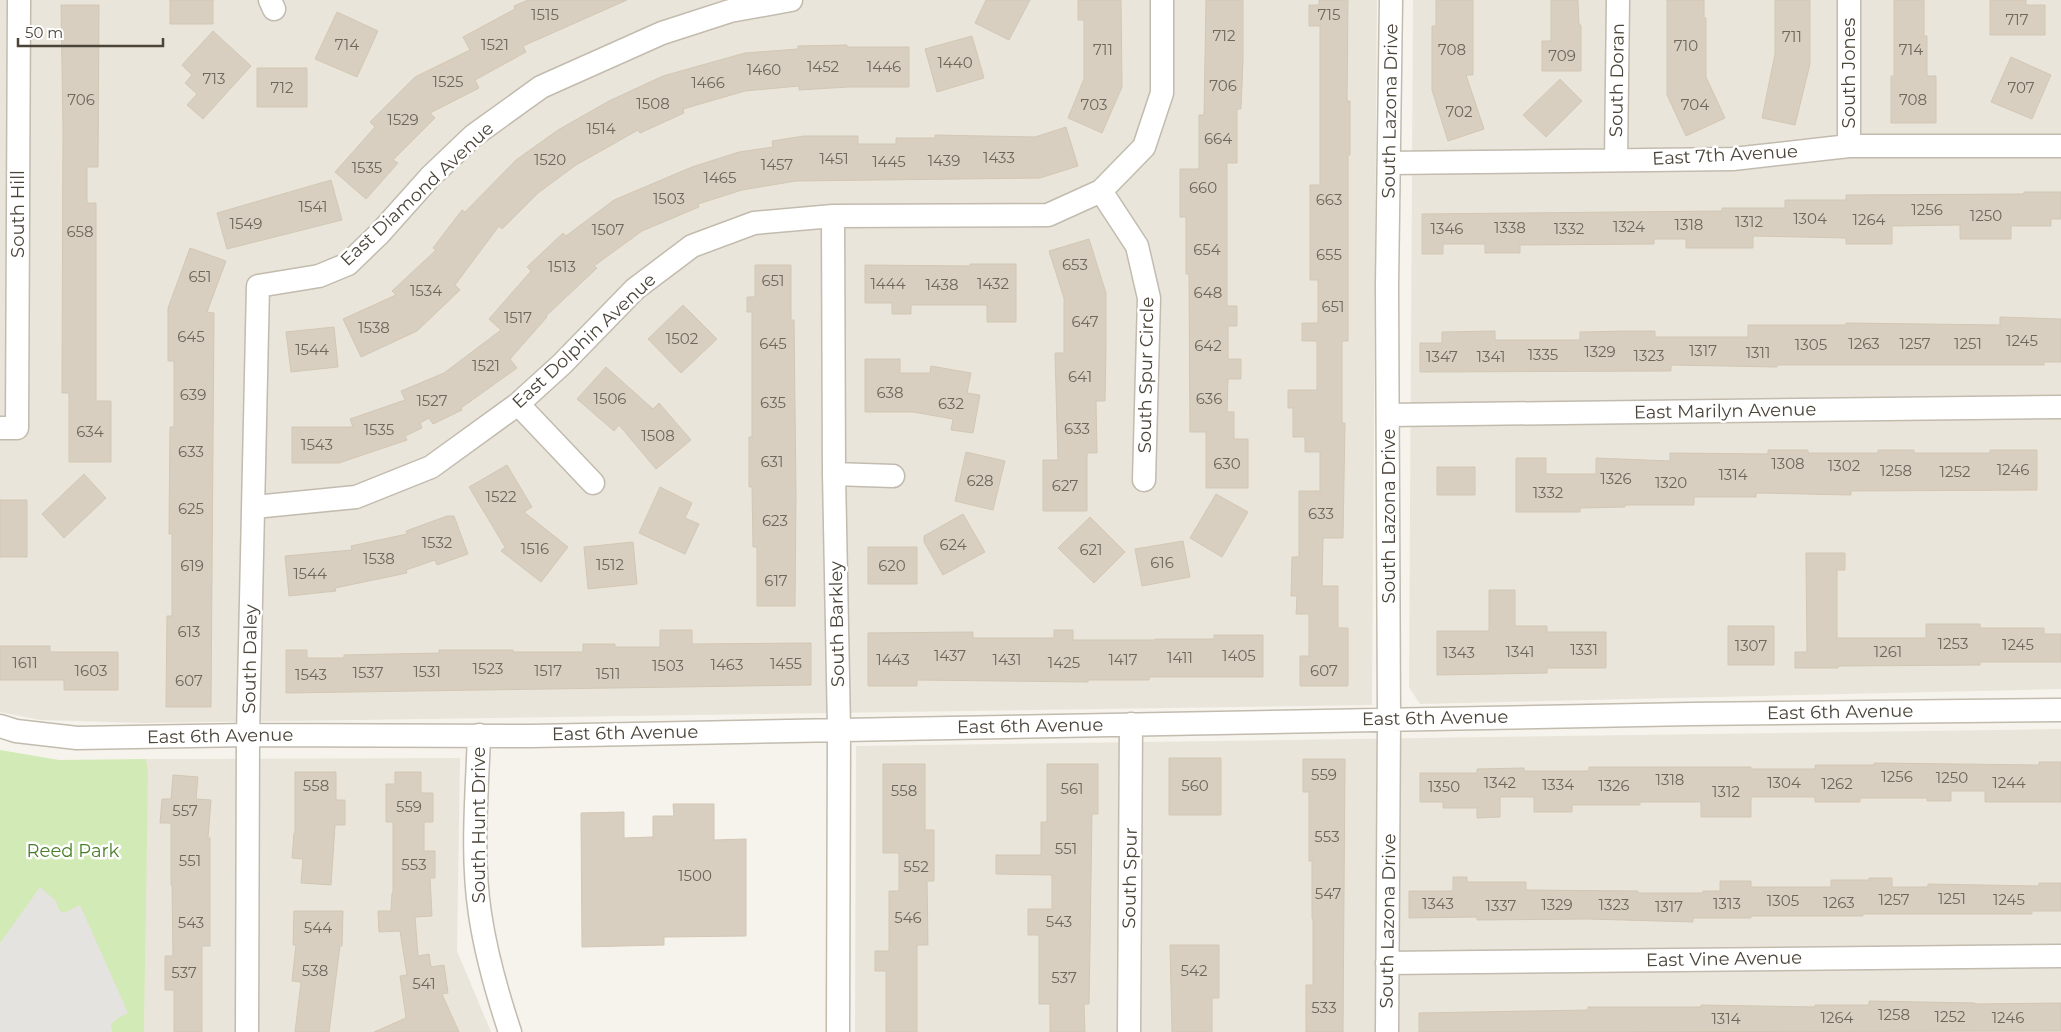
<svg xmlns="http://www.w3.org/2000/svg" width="2061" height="1032" viewBox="0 0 2061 1032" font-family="Montserrat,sans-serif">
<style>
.residential{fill:#eae5da}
.green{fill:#d2eab5}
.parking{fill:#e5e3e0}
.building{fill:#d8cfc1;stroke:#d3c7b4}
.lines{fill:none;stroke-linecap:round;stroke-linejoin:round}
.street-casing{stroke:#c2bbae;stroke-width:25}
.street{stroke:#fff;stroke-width:22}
.labels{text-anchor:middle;stroke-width:5;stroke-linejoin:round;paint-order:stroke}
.number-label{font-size:15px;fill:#6e675b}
.street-label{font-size:18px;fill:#4b4439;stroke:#fff}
.park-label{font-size:18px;fill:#4a7f2a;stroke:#fff}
</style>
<rect width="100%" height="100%" fill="#f6f3ec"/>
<path class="residential" d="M0 0H1377L1372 705 145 723 40 720 0 712Z
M1413 0H2061V689L1420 704 1409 687Z
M2061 729V1032H855L856 746Z
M460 758 457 951 491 1032H144L146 759Z"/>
<path class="green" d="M0 750 59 760 146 759 148 773 144 1032H0Z"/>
<path class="parking" d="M40 887 56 901 59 910 64 913 80 905 128 1013 118 1018 111 1024 112 1032H0V943Z"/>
<path class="building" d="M170 0H213V24H170Z
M528 0H627L523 46 526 52 475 80 479 88 430 113 435 118 393 160 398 163 366 199 335 172 375 127 370 122 415 77 470 50 463 37 515 9 514 6Z
M986 0H1030L1009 40 975 23Z
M1078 0H1121L1122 87 1102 133 1068 118 1084 79V20H1078Z
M1206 0H1243V59L1241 109H1237V163H1227V306H1237V326H1228V359H1241V379H1228L1227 412H1234V439H1248V488H1206V432H1190L1189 274H1186V217H1180V169H1199V115H1204Z
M1319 0H1348L1347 101H1350V155H1348V341H1342V423H1345L1343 538H1323L1322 586H1338V628H1348V686H1300V656H1309V614H1296L1297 596H1291L1292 557H1299V491H1320V452H1305V437H1293V408H1288V390H1317V341H1302V323H1318V280H1310V185H1320V26H1309V5H1319Z
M1436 0H1473V75H1466L1484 129 1448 141 1432 90V26H1436Z
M1551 0H1578L1579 25H1581V71H1542V41H1551Z
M1667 0H1704V18H1706V77L1725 118 1686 136 1667 95Z
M1775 0H1810V64L1795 125 1762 118 1775 54Z
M1894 0H1924V36H1927V76H1936V123H1891V76H1894Z
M1990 0H2026V5H2045V35H1990Z
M61 5H99L98 167H87V203H96V401H111V462H69V393H62L63 127Z
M337 12 378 31 357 77 315 59Z
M213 31 251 66 203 119 187 105 197 94 185 83 192 75 182 65Z
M972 36 984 78 937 92 925 49Z
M847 45V47H909V87H849L799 90V86L745 91 683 109 684 113 640 133 638 130 576 165 538 193 502 229 499 226 455 285 460 290 417 331 361 357 343 319 396 295 392 291 436 250 433 248 462 210 465 212 516 160 558 130 609 101 663 76 745 53 798 49V46Z
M2011 57 2051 75 2032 119 1991 102Z
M257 68H307V107H257Z
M1560 79 1582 101 1546 137 1523 115Z
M1066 127 1078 166 1040 178 796 181 742 190 698 204 699 207 642 231 594 266 597 268 546 316 547 317 510 359 517 368 461 408 462 410 433 424 429 418 420 423 422 428 405 436 407 440 339 463H292V427H353L350 419 405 400 401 391 444 373 501 330 489 319 531 271 527 267 563 233 566 236 614 200 692 167 739 152 773 147 772 141 804 136H858V144H896V138H935V135L1035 137Z
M331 180 342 220 227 249 217 213Z
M2024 192H2061V219H2051V226H2011V239H1960V225L1892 226V244H1846V238L1753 236V248H1686V239H1654V244L1520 245V253H1485V244H1443V254H1422V214L1722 211V208H1785V200H1846V195L2024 194Z
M1089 239 1106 293V346L1105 401H1096L1097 453H1087V511H1043V460H1058L1055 353H1064V298L1049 251Z
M190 248 226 261 207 312 214 313 211 707H166L167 616H172V534H169L170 427H174V361H168V308Z
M970 264H1016V322H987V305H911V314H892V303H865V265L970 266Z
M755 265H791V320H794L796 496 795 606H757V547H753L752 487H749V437H752V312H747V297H755Z
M683 305 717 339 681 373 648 339Z
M2000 317 2061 319V362H2044V365H1777V367L1671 365V371L1420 372V343H1442V332L1495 331V340H1580V332L1627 331H1655V337H1748V325H1846V323L2000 325Z
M334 327 338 367 291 372 286 332Z
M865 359H900V373H930L931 366 971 373 967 393 980 395 973 433 951 430 953 419 913 412H865Z
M606 367 653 409 659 403 691 440 656 469 619 425 614 431 577 399Z
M1768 450H1808V453H1878V450H1914V453H1990V450H2037V490L1851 491V495L1756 493V497H1694V505H1625V507L1580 508V512H1516V458H1546V474H1596V458L1670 461V453L1768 454Z
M966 452 1005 461 993 510 955 501Z
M507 465 532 507 524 512 568 547 541 582 501 551 505 547 469 487Z
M1437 467H1475V495H1437Z
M84 474 106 498 64 538 42 514Z
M660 487 692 503 685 518 699 524 685 554 639 533Z
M1216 494 1248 512 1222 557 1190 538Z
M0 500H27V557H0Z
M963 514 985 552 943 575 924 542V536Z
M447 516H454L468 554 437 565 435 560 406 570 407 573 335 588 336 591 289 596 285 556 352 550 351 546 407 534 406 531Z
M1090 517 1125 552 1094 583 1058 548Z
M1183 541 1190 577 1142 586 1135 549Z
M633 542 637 584 588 589 584 547Z
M868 547H917V584H868Z
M1806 553H1845V570H1837V638H1926V624H1980V628H2044V634H2061V662H1980V665L1838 666V668H1795V652H1807Z
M1489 590H1515V626H1547V632H1606V668H1547V673L1437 675V631H1489Z
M1728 626H1774V665H1728Z
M660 630H692V644L811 643V685L286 693V650H307V658H344V655L439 653V650H513V652H583V644H615V647H660Z
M1054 630H1073V640H1155V639H1214V635H1263V677H1149V680H1088V682L917 680V686H868V633L973 632V638H1054Z
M0 646H50V652H118V690H64V680H0Z
M1169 758H1221V815H1169Z
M1303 759H1345L1343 1032H1306V985H1313V919H1312V861H1309V792H1303Z
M2039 762H2061V802H1985V791H1951V801H1927V798H1860V802H1815V797H1751V817H1701V802H1640V805H1572V812H1534V797H1500V817L1477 818V808H1443V802H1420V773H1477V769L1524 768V771H1589V767H1751V769H1815V765H1874V763L2039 765Z
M883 764H925V830H934V881H927L928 945H917V1032H886V971H875V951H889V891H899V853H883Z
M1047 764H1098V814H1092L1089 1004H1084L1085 1032H1050V1004H1039V935H1028V909H1052V875L996 874V855H1041V822H1047Z
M295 772H336V800H345V825H335L331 885 301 883 303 859 292 858 294 833H295Z
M395 772H421V793H433V822H424V851H435V878H430L432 916 415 917 418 956 429 954 431 967 444 965 448 993 442 994 459 1032H374L406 1018 400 976 407 975 400 931 379 932 378 911H391L392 893H393V822H386V784H395Z
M173 775 198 777 196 799 211 800 208 838H210V946H202V1032H174V990H165V956H173L172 885H171V823H160L162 799H171Z
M673 804H714V840L746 839V936L664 937V945L582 947 581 813 624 812V838L653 837V816H674Z
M1453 877H1467V882H1526V890L1638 891V893H1703V891H1720V881H1751V887H1831V880H1869V878H1892V887H1928V884L2039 886V883H2061V911H2032V914H1863V916H1751V918H1693V922L1589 919 1477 920V917L1409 918V891H1453Z
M294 911H343L342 946H340L329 1032H295L301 982 292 981 296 945H293Z
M1170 945H1219V998H1212V1032H1172Z
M1869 1001 1975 1003V1004L2061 1003V1031L1419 1032V1013L1588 1010V1007H1701V1005L1815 1007V1005H1869Z"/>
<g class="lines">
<defs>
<path id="street" d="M270 0 274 9
M1849 0V146
M1616 160 1618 0
M1389 163 1733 159 1849 146H2061
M1101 191 1137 246 1149 298 1144 480
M833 216 834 474 839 729 838 1032
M518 404 593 483
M1388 415 2061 407
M0 428H17L19 0
M834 474 893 476
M254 507 356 497 431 467 518 404 562 364 635 289 692 246 754 223 833 216 1048 215 1101 191 1144 147 1162 93V0
M0 726 16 731 77 738 248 735 531 736 1692 714 2061 710
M479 735C477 794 471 855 480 914 486 954 497 993 510 1032
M1387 963 2061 956
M247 1032 248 735 258 286 319 276 348 264 380 233 430 177 473 136 541 87 662 33 730 11 791 0
M1129 1032 1131 724
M1387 1032 1389 719 1387 285 1391 0"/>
</defs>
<use href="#street" class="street-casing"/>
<use href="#street" class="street"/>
</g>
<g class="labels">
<g class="number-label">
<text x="545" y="20">1515</text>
<text x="1329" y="20">715</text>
<text x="2017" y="25">717</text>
<text x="1224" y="41">712</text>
<text x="1792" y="42">711</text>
<text x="347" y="50">714</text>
<text x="495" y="50">1521</text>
<text x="1686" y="51">710</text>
<text x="1103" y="55">711</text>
<text x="1452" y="55">708</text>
<text x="1911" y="55">714</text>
<text x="1562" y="61">709</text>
<text x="955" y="68">1440</text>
<text x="823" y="72">1452</text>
<text x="884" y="72">1446</text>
<text x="764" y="75">1460</text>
<text x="214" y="84">713</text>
<text x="448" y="87">1525</text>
<text x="708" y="88">1466</text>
<text x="1223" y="91">706</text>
<text x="282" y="93">712</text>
<text x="2021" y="93">707</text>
<text x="81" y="105">706</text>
<text x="1913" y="105">708</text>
<text x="653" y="109">1508</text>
<text x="1094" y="110">703</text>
<text x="1695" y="110">704</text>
<text x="1459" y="117">702</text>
<text x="403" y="125">1529</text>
<text x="601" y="134">1514</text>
<text x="1218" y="144">664</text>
<text x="999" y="163">1433</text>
<text x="834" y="164">1451</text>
<text x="550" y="165">1520</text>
<text x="944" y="166">1439</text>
<text x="889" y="167">1445</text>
<text x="777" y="170">1457</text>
<text x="367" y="173">1535</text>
<text x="720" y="183">1465</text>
<text x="1203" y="193">660</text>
<text x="669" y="204">1503</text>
<text x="1329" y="205">663</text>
<text x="313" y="212">1541</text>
<text x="1927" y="215">1256</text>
<text x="1986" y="221">1250</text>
<text x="1810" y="224">1304</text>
<text x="1869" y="225">1264</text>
<text x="1749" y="227">1312</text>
<text x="246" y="229">1549</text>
<text x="1689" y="230">1318</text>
<text x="1629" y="232">1324</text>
<text x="1510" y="233">1338</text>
<text x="1447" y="234">1346</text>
<text x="1569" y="234">1332</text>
<text x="608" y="235">1507</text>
<text x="80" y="237">658</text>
<text x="1207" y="255">654</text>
<text x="1329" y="260">655</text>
<text x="1075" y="270">653</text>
<text x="562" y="272">1513</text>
<text x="200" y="282">651</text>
<text x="773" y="286">651</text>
<text x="888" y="289">1444</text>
<text x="993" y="289">1432</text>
<text x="942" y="290">1438</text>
<text x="426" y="296">1534</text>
<text x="1208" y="298">648</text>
<text x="1333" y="312">651</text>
<text x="518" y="323">1517</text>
<text x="1085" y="327">647</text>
<text x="374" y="333">1538</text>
<text x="191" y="342">645</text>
<text x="682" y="344">1502</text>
<text x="2022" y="346">1245</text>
<text x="773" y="349">645</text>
<text x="1864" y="349">1263</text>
<text x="1915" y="349">1257</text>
<text x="1968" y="349">1251</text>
<text x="1811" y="350">1305</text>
<text x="1208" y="351">642</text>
<text x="312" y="355">1544</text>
<text x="1703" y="356">1317</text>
<text x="1600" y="357">1329</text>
<text x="1758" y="358">1311</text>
<text x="1543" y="360">1335</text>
<text x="1649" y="361">1323</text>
<text x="1442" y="362">1347</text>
<text x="1491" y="362">1341</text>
<text x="486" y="371">1521</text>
<text x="1080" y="382">641</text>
<text x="890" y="398">638</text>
<text x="193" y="400">639</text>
<text x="610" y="404">1506</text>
<text x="1209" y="404">636</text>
<text x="432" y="406">1527</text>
<text x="773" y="408">635</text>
<text x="951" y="409">632</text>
<text x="1077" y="434">633</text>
<text x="379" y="435">1535</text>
<text x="90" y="437">634</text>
<text x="658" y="441">1508</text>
<text x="317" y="450">1543</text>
<text x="191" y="457">633</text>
<text x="772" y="467">631</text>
<text x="1227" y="469">630</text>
<text x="1788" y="469">1308</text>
<text x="1844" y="471">1302</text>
<text x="2013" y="475">1246</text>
<text x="1896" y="476">1258</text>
<text x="1955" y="477">1252</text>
<text x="1733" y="480">1314</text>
<text x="1616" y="484">1326</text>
<text x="980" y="486">628</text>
<text x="1671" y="488">1320</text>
<text x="1065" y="491">627</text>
<text x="1548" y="498">1332</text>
<text x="501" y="502">1522</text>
<text x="191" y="514">625</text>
<text x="1321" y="519">633</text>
<text x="775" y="526">623</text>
<text x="437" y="548">1532</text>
<text x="953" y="550">624</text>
<text x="535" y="554">1516</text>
<text x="1091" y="555">621</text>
<text x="379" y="564">1538</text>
<text x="1162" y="568">616</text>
<text x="610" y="570">1512</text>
<text x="192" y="571">619</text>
<text x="892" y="571">620</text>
<text x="310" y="579">1544</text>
<text x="776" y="586">617</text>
<text x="189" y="637">613</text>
<text x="1953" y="649">1253</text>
<text x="2018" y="650">1245</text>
<text x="1751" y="651">1307</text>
<text x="1584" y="655">1331</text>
<text x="1520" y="657">1341</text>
<text x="1888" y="657">1261</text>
<text x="1459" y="658">1343</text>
<text x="950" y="661">1437</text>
<text x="1239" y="661">1405</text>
<text x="1180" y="663">1411</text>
<text x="893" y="665">1443</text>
<text x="1007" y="665">1431</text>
<text x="1123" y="665">1417</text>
<text x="25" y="668">1611</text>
<text x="1064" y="668">1425</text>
<text x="786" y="669">1455</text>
<text x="727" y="670">1463</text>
<text x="668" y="671">1503</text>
<text x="488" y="674">1523</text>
<text x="91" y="676">1603</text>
<text x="548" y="676">1517</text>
<text x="1324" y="676">607</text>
<text x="427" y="677">1531</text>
<text x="368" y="678">1537</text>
<text x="608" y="679">1511</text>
<text x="311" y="680">1543</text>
<text x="189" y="686">607</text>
<text x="1324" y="780">559</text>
<text x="1897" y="782">1256</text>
<text x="1952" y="783">1250</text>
<text x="1670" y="785">1318</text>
<text x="1500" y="788">1342</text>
<text x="1784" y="788">1304</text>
<text x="2009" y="788">1244</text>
<text x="1837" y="789">1262</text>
<text x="1558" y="790">1334</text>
<text x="316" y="791">558</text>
<text x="1195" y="791">560</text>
<text x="1614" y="791">1326</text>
<text x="1444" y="792">1350</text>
<text x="1072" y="794">561</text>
<text x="904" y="796">558</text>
<text x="1726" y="797">1312</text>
<text x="409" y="812">559</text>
<text x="185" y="816">557</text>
<text x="1327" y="842">553</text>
<text x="1066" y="854">551</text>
<text x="190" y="866">551</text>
<text x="414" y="870">553</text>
<text x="916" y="872">552</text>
<text x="695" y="881">1500</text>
<text x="1328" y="899">547</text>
<text x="1952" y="904">1251</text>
<text x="1894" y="905">1257</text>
<text x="2009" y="905">1245</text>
<text x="1783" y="906">1305</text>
<text x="1839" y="908">1263</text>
<text x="1438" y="909">1343</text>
<text x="1727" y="909">1313</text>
<text x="1557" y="910">1329</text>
<text x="1614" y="910">1323</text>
<text x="1501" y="911">1337</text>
<text x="1669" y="912">1317</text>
<text x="908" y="923">546</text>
<text x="1059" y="927">543</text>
<text x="191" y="928">543</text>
<text x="318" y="933">544</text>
<text x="315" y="976">538</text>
<text x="1194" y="976">542</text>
<text x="184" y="978">537</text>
<text x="1064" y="983">537</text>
<text x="424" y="989">541</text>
<text x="1324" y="1013">533</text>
<text x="1894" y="1020">1258</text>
<text x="1950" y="1022">1252</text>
<text x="1837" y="1023">1264</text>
<text x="2008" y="1023">1246</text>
<text x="1726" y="1024">1314</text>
</g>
<g class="street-label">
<text transform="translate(1849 73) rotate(-90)" y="6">South Jones</text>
<text transform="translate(1617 80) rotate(-89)" y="6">South Doran</text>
<text transform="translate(1390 111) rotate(-89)" y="6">South Lazona Drive</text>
<text transform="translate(1725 155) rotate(-3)" y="6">East 7th Avenue</text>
<text transform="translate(417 194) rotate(-43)" y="6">East Diamond Avenue</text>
<text transform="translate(18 214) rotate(-90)" y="6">South Hill</text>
<text transform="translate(584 341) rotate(-43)" y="6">East Dolphin Avenue</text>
<text transform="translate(1146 375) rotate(-89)" y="6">South Spur Circle</text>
<text transform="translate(1725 411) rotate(-1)" y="6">East Marilyn Avenue</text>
<text transform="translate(1389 516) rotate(-90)" y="6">South Lazona Drive</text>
<text transform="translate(837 624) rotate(-91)" y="6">South Barkley</text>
<text transform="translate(250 659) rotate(-89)" y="6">South Daley</text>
<text transform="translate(1840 712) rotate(-1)" y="6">East 6th Avenue</text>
<text transform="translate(1435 718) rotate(-1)" y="6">East 6th Avenue</text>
<text transform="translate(1030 726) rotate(-1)" y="6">East 6th Avenue</text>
<text transform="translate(625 733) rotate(-1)" y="6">East 6th Avenue</text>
<text transform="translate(220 736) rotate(-1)" y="6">East 6th Avenue</text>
<text transform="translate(479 825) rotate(-90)" y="6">South Hunt Drive</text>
<text transform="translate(1130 878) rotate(-89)" y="6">South Spur</text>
<text transform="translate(1388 921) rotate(-89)" y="6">South Lazona Drive</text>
<text transform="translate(1724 959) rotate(-1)" y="6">East Vine Avenue</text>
</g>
<g class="park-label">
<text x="73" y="857">Reed Park</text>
</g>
</g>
<path d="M18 38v8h145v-8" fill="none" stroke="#4b4439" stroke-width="2.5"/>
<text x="25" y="38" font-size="15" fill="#4b4439" stroke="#ffffff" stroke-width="4" paint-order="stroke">50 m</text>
</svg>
